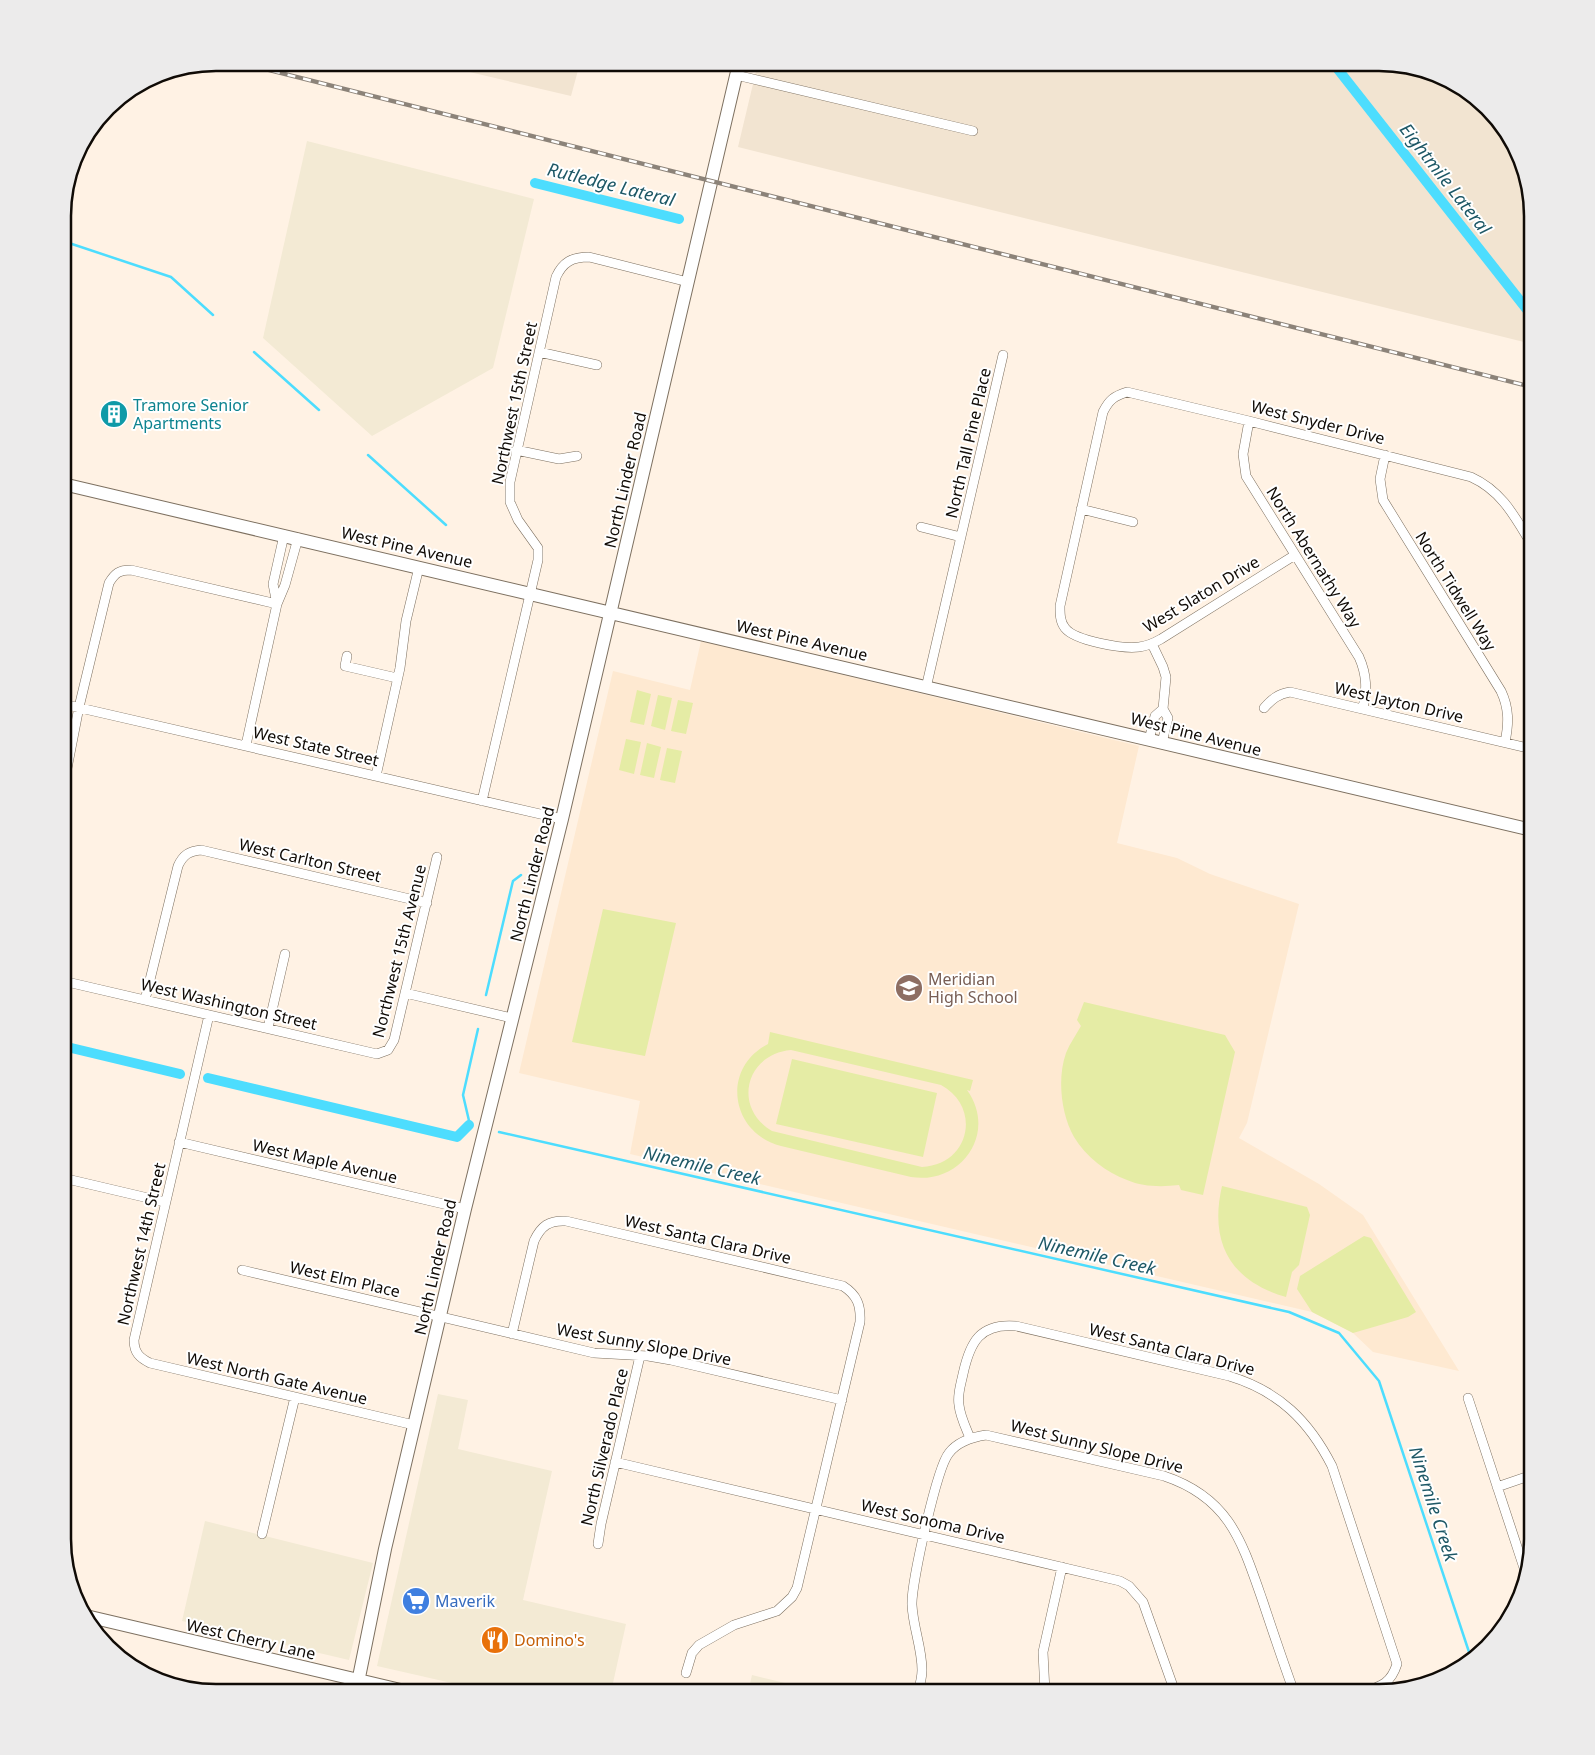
<svg xmlns="http://www.w3.org/2000/svg" width="1595" height="1755" viewBox="0 0 1595 1755" font-family="'Noto Sans',sans-serif">
<style>
.commercial{fill:#f3ead4}
.industrial{fill:#f2e4d1}
.built{fill:#fee9d1}
.green{fill:#e5eca5;fill-rule:evenodd}
.lines{fill:none;stroke-linecap:round;stroke-linejoin:round}
.stream{stroke:#4dddfe;stroke-width:2.5}
.canal{stroke:#4dddfe;stroke-width:10}
.street-casing{stroke:#7d7060;stroke-width:10}
.secondary-casing{stroke:#7d7060;stroke-width:14}
.street{stroke:#fff;stroke-width:9}
.secondary{stroke:#fff;stroke-width:12}
.rail-casing{stroke:#8c8379;stroke-width:4.5}
.rail{stroke:#fff;stroke-width:2.5;stroke-dasharray:8;stroke-linecap:butt}
.labels{text-anchor:middle;stroke-width:4;stroke-linejoin:round;paint-order:stroke}
.street-label{font-size:16px;fill:#100b06;stroke:#fff}
.culture-label{font-size:16px;fill:#0d838f;stroke:#fff;text-anchor:start}
.education-label{font-size:16px;fill:#785e54;stroke:#fff;text-anchor:start}
.shop-label{font-size:16px;fill:#366cbe;stroke:#fff;text-anchor:start}
.food-label{font-size:16px;fill:#c56008;stroke:#fff;text-anchor:start}
.water-label{font-size:18px;font-style:italic;fill:#1e5866;stroke:#fff}
.rim{fill:none;stroke:#100b06;stroke-width:2.5}
</style>
<rect width="100%" height="100%" fill="#fff2e4"/>
<path class="commercial" d="M307 141 534 199 493 368 372 436 263 338Z
M438 1394 468 1400 458 1449 552 1471 523 1600 626 1624 611 1692H477L478 1689 377 1666Z
M205 1521 373 1563 349 1660 182 1621Z
M752 1675 806 1688 805 1692H748Z"/>
<path class="industrial" d="M431 63H580L571 96Z
M758 63H1388L1447 79 1500 123 1524 167 1532 216V344L738 147Z"/>
<path class="built" d="M701 641 1139 746 1117 843 1177 858 1210 874 1299 904 1247 1123 1239 1138 1319 1184 1363 1215 1459 1371 1373 1352 1353 1333 1312 1312 630 1154 640 1101 519 1073 613 671 690 690Z"/>
<path class="green" d="M637 690 651 694 644 725 630 722Z
M658 695 672 698 665 730 651 726Z
M678 700 693 703 686 734 671 731Z
M626 739 641 742 634 774 619 770Z
M647 743 661 747 654 778 640 775Z
M667 748 682 751 675 783 660 780Z
M603 909 676 923 645 1056 572 1042Z
M1084 1002 1225 1035 1235 1052 1203 1195 1181 1190 1179 1185C1162 1187 1143 1187 1127 1180 1106 1172 1086 1157 1074 1137 1061 1114 1057 1078 1066 1053 1070 1043 1076 1035 1081 1026L1077 1020Z
M770 1032 973 1080 970 1091 967 1090C998 1133 961 1185 911 1177L781 1146C730 1133 721 1068 768 1044ZM791 1050 941 1085C982 1107 970 1165 922 1167L772 1131C732 1107 746 1054 791 1050Z
M792 1059 937 1093 923 1157 776 1124Z
M1222 1186 1307 1207 1310 1215 1299 1265 1292 1272 1286 1297C1230 1281 1209 1242 1222 1186Z
M1364 1236 1371 1238 1416 1312 1408 1317 1353 1333 1312 1312 1297 1289 1300 1276Z"/>
<g class="lines">
<path class="stream" d="M63 241 171 277 213 315
M254 352 319 410
M368 455 446 525
M486 995 512 885 513 881 521 875
M470 1125 463 1095 478 1029
M499 1132 1289 1312 1339 1333 1379 1381 1472 1661"/>
<path class="canal" d="M1333 63 1532 316
M535 183 679 219
M63 1046 180 1074
M208 1078 457 1137 469 1125"/>
<defs>
<path id="street" d="M736 75 973 131
M539 352 597 365
M1249 421 1243 454 1246 476 1359 657C1367 675 1367 690 1363 708
M516 450 559 459 577 456
M1385 455 1380 479 1383 500 1501 691C1509 708 1509 723 1505 742
M1081 509 1133 522
M921 527 961 537
M284 535 273 584 277 604 285 585 298 538
M1295 555 1161 639C1154 643 1147 646 1139 647 1123 649 1075 641 1065 628 1060 622 1060 614 1060 606L1103 412C1109 400 1114 396 1127 392L1249 421 1471 477C1502 491 1515 517 1532 545
M1152 644 1163 667 1166 677 1163 709
M347 656 345 666 397 678
M926 688 1003 355
M63 704 562 819
M1264 708C1272 699 1278 694 1290 692L1532 749
M1149 740 1155 716 1163 709 1168 718 1162 743
M376 776 400 668 406 621 419 567
M63 789 79 707 109 583C115 573 119 570 131 570L277 604 246 745
M482 801 538 560V548L518 520 510 502V482L556 277C563 262 572 257 589 257L688 282
M63 981 377 1054 388 1050 394 1040 437 857
M405 993 512 1018
M145 1000 178 866C183 855 189 851 201 850L427 903
M209 1015 134 1340C134 1353 140 1358 150 1363L414 1425
M268 1028 285 954
M179 1142 465 1209
M63 1152C65 1141 69 1132 63 1121
M63 1178 165 1202
M242 1270 594 1353 648 1356 671 1360 842 1400
M512 1334 534 1241C541 1226 549 1220 566 1221L843 1286C857 1295 861 1305 860 1322L797 1588 792 1597 777 1611 734 1625 699 1645 692 1653 686 1673
M1468 1398 1525 1571
M970 1438C966 1428 960 1416 959 1405 957 1395 961 1384 963 1374 970 1342 980 1323 1016 1326L1229 1376C1279 1391 1309 1421 1332 1466L1397 1664C1391 1683 1382 1686 1364 1692
M615 1462 1120 1581 1129 1586 1143 1602 1175 1692
M1497 1487 1532 1475
M262 1534 295 1397
M598 1544 601 1524 640 1356
M918 1692C920 1685 922 1677 922 1670 922 1648 913 1627 912 1605 911 1584 937 1467 949 1453 958 1441 973 1437 986 1435L1164 1476C1230 1498 1242 1542 1263 1602 1273 1632 1283 1662 1294 1692
M1045 1692 1043 1652 1062 1567"/>
<path id="secondary" d="M63 484C553 596 1042 716 1532 830
M86 1616 409 1692
M356 1692 385 1549 465 1209 562 819 739 63"/>
</defs>
<use href="#street" class="street-casing"/>
<use href="#secondary" class="secondary-casing"/>
<use href="#street" class="street"/>
<use href="#secondary" class="secondary"/>
<defs>
<path id="rail" d="M241 63 1532 387"/>
</defs>
<use href="#rail" class="rail-casing"/>
<use href="#rail" class="rail"/>
</g>
<defs>
<symbol id="building-disc" viewBox="-11 -11 22 22"><circle r="9.5" fill="#0f9aa8" stroke="#fff"/><path d="M-4-6H4V6H1V3H-1V6H-4ZM-2.5-4.3h1.7v1.8h-1.7ZM.8-4.3h1.7v1.8H.8ZM-2.5-1h1.7V.8h-1.7ZM.8-1h1.7V.8H.8Z" fill="#fff"/></symbol>
<symbol id="school-disc" viewBox="-11 -11 22 22"><circle r="9.5" fill="#8d6e63" stroke="#fff"/><path d="M0-5L7-2L0 1L-7-2ZM-4 1L0 2.5L4 1V4Q0 6-4 4Z" fill="#fff"/></symbol>
<symbol id="supermarket-disc" viewBox="-11 -11 22 22"><circle r="9.5" fill="#3f7fe0" stroke="#fff"/><path d="M-6-5.5h2.5l.6 2H6L4.5 2H-2.5L-4.4-4H-6ZM-1.5 3.2a1.3 1.3 0 1 0 .1 0ZM3 3.2a1.3 1.3 0 1 0 .1 0Z" fill="#fff"/></symbol>
<symbol id="restaurant-disc" viewBox="-11 -11 22 22"><circle r="9.5" fill="#e8710a" stroke="#fff"/><path d="M-5-6h1v4h1v-4h1v4h1v-4h1v5L-1.5 .5V6h-2V.5L-5-1ZM5-6V6H3V1.5H1.5Q1.5-4 5-6Z" fill="#fff"/></symbol>
</defs>
<g fill-rule="evenodd">
<use href="#building-disc" x="98" y="398" width="32" height="32"/>
<use href="#school-disc" x="893" y="972" width="32" height="32"/>
<use href="#supermarket-disc" x="400" y="1585" width="32" height="32"/>
<use href="#restaurant-disc" x="479" y="1624" width="32" height="32"/>
</g>
<g class="labels">
<g class="street-label">
<text transform="translate(514 403) rotate(-78)" y="6">Northwest 15th Street</text>
<text transform="translate(1318 422) rotate(14)" y="6">West Snyder Drive</text>
<text transform="translate(968 443) rotate(-77)" y="6">North Tall Pine Place</text>
<text transform="translate(625 480) rotate(-77)" y="6">North Linder Road</text>
<text transform="translate(407 547) rotate(13)" y="6">West Pine Avenue</text>
<text transform="translate(1314 557) rotate(58)" y="6">North Abernathy Way</text>
<text transform="translate(1456 591) rotate(58)" y="6">North Tidwell Way</text>
<text transform="translate(1201 594) rotate(-31)" y="6">West Slaton Drive</text>
<text transform="translate(802 640) rotate(13)" y="6">West Pine Avenue</text>
<text transform="translate(1399 702) rotate(13)" y="6">West Jayton Drive</text>
<text transform="translate(1196 734) rotate(14)" y="6">West Pine Avenue</text>
<text transform="translate(316 746) rotate(13)" y="6">West State Street</text>
<text transform="translate(310 860) rotate(13)" y="6">West Carlton Street</text>
<text transform="translate(532 874) rotate(-76)" y="6">North Linder Road</text>
<text transform="translate(399 951) rotate(-76)" y="6">Northwest 15th Avenue</text>
<text transform="translate(229 1004) rotate(13)" y="6">West Washington Street</text>
<text transform="translate(325 1161) rotate(13)" y="6">West Maple Avenue</text>
<text transform="translate(708 1239) rotate(13)" y="6">West Santa Clara Drive</text>
<text transform="translate(141 1244) rotate(-77)" y="6">Northwest 14th Street</text>
<text transform="translate(435 1267) rotate(-77)" y="6">North Linder Road</text>
<text transform="translate(345 1279) rotate(13)" y="6">West Elm Place</text>
<text transform="translate(644 1344) rotate(10)" y="6">West Sunny Slope Drive</text>
<text transform="translate(1172 1349) rotate(14)" y="6">West Santa Clara Drive</text>
<text transform="translate(277 1378) rotate(13)" y="6">West North Gate Avenue</text>
<text transform="translate(1097 1446) rotate(14)" y="6">West Sunny Slope Drive</text>
<text transform="translate(604 1447) rotate(-77)" y="6">North Silverado Place</text>
<text transform="translate(933 1521) rotate(13)" y="6">West Sonoma Drive</text>
<text transform="translate(251 1639) rotate(13)" y="6">West Cherry Lane</text>
</g>
<g class="culture-label">
<text x="133" y="411">Tramore Senior<tspan x="133" dy="18">Apartments</tspan></text>
</g>
<g class="education-label">
<text x="928" y="985">Meridian<tspan x="928" dy="18">High School</tspan></text>
</g>
<g class="shop-label">
<text x="435" y="1607">Maverik</text>
</g>
<g class="food-label">
<text x="514" y="1646">Domino's</text>
</g>
<g class="water-label">
<text transform="translate(1445 179) rotate(52)" y="6">Eightmile Lateral</text>
<text transform="translate(611 185) rotate(14)" y="6">Rutledge Lateral</text>
<text transform="translate(702 1166) rotate(13)" y="6">Ninemile Creek</text>
<text transform="translate(1097 1256) rotate(13)" y="6">Ninemile Creek</text>
<text transform="translate(1433 1504) rotate(72)" y="6">Ninemile Creek</text>
</g>
</g>
<path d="M0 0H1595V1755H0ZM216 71H1379A145 145 0 0 1 1524 216V1539A145 145 0 0 1 1379 1684H216A145 145 0 0 1 71 1539V216A145 145 0 0 1 216 71Z" fill="#ecebeb" fill-rule="evenodd"/>
<path class="rim" d="M216 71H1379A145 145 0 0 1 1524 216V1539A145 145 0 0 1 1379 1684H216A145 145 0 0 1 71 1539V216A145 145 0 0 1 216 71Z"/>
</svg>
